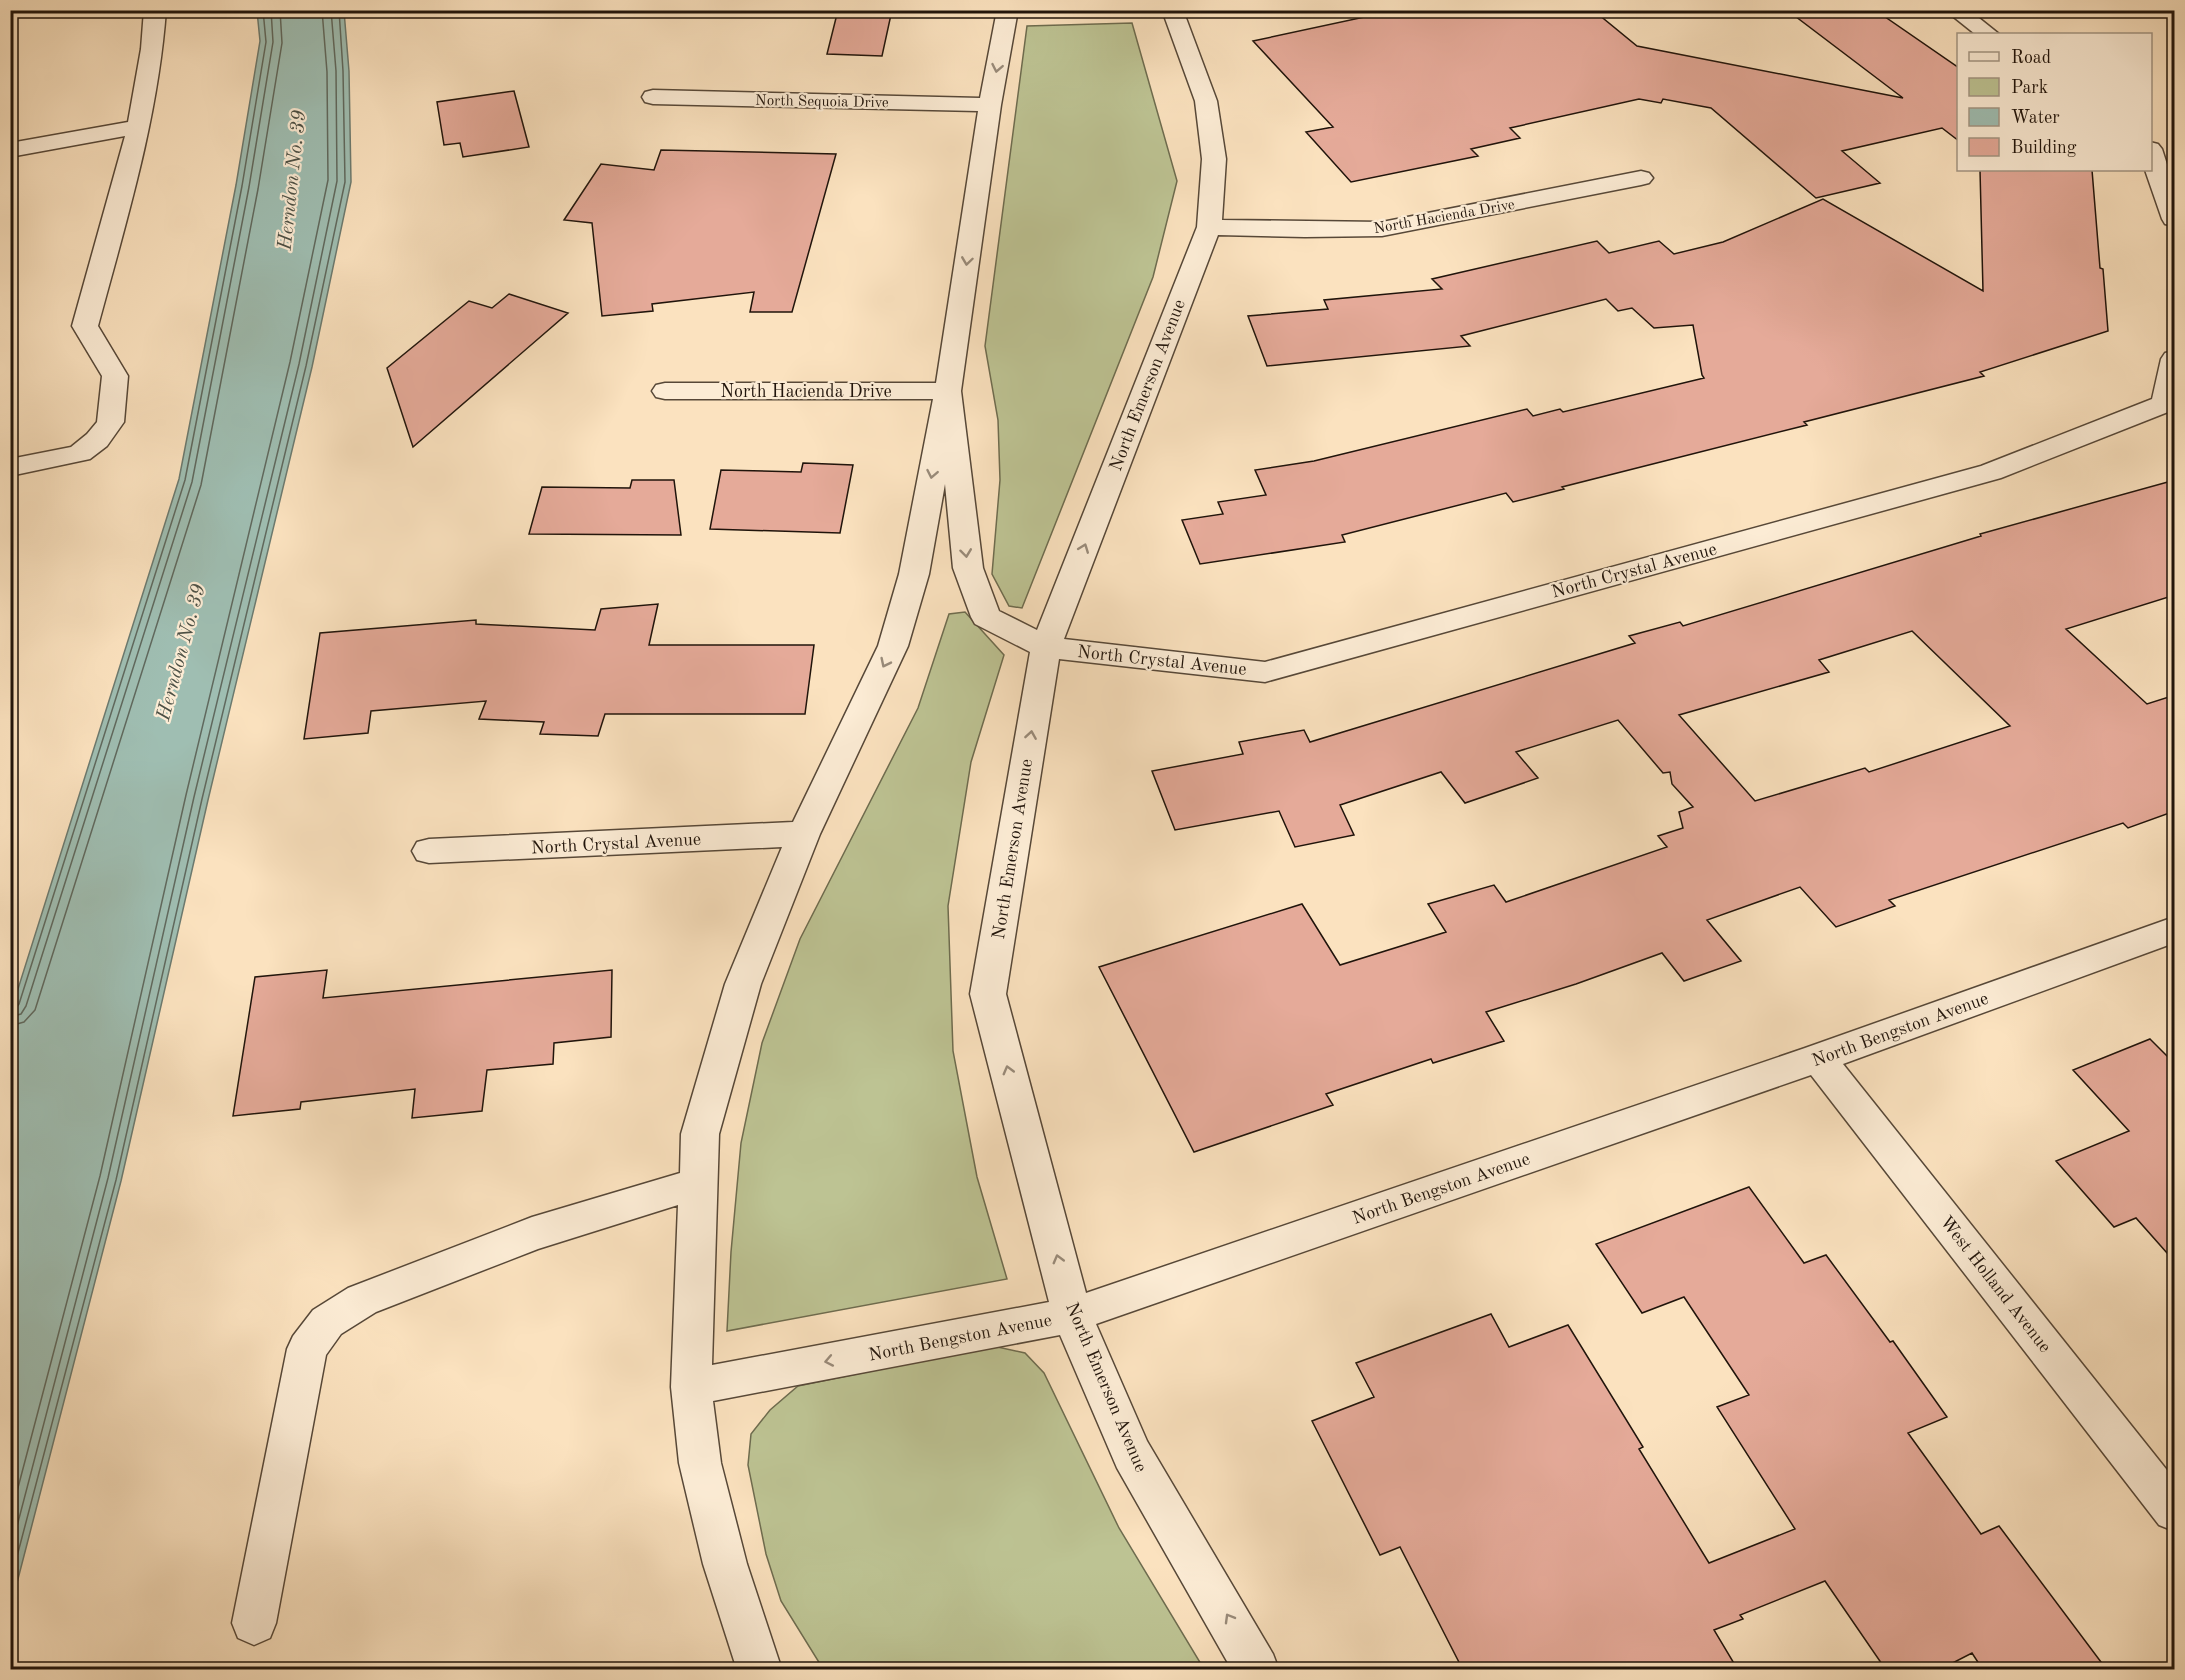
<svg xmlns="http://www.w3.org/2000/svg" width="2185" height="1680" viewBox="0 0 2185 1680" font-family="'Old Standard TT',serif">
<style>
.green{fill:#bdc393;stroke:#6e6c4f;stroke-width:1.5}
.water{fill:#9fbeb2;stroke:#6c7a6f;stroke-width:1.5}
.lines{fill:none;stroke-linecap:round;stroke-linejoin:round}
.shore{stroke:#60695e;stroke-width:1.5}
.building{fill:#e5aa99;stroke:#20140b;stroke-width:1.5;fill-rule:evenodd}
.minor-casing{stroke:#574838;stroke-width:3}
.minor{fill:#fcecd5;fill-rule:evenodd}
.oneway{stroke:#998b7a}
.labels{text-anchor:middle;stroke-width:4.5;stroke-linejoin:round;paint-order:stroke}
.far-street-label{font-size:15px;fill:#20140b;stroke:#fcecd5}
.street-label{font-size:18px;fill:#20140b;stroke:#fcecd5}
.water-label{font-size:20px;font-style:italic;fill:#4c5045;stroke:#fcecd5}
</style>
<rect width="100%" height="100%" fill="#fbe2bf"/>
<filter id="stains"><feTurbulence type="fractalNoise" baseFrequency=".00333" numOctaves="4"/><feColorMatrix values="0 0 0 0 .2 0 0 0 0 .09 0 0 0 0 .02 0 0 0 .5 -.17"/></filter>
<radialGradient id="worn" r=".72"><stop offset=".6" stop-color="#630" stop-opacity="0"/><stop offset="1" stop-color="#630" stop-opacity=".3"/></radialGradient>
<path class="green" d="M1132 23 1177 181 1153 277 1022 608 1009 606 992 574 1000 480 998 420 985 346 1027 26Z
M965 612 1004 655 971 762 948 906 953 1051 977 1177 1007 1279 727 1331 731 1252 741 1143 762 1043 800 939 918 708 949 614Z
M993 1346 1025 1353 1044 1373 1119 1528 1204 1669H825L820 1664 781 1601 766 1554 748 1465 751 1434 770 1410 798 1386Z"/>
<path class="water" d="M257 11H344L349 71 351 182 312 367 208 800 121 1181 11 1606V1011L179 479 236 185 260 41Z"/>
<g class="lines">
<path class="shore" d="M10 1009 16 1008 19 1004 185 480 242 186 266 42 263 10
M10 1017 21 1014 26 1006 192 482 249 187 273 42 271 10
M10 1026 24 1022 35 1010 201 485 258 189 282 43 280 10
M10 1518 100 1176 186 795 290 362 328 180 327 72 322 10
M10 1553 108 1178 194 797 299 364 337 181 336 71 331 10
M10 1583 116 1180 202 799 306 366 345 182 343 71 339 10"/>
</g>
<path class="building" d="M838 10H892L882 56 827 54Z
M1397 10H1593L1637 46 1903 98 1787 10H1875L1959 68V141L1942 128 1842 151 1880 183 1816 198 1711 108 1663 99 1661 103 1639 99 1510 128 1520 138 1471 149 1478 156 1351 182 1306 132 1333 127 1253 41Z
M514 91 529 147 463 157 460 143 444 145 437 102Z
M661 150 836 154 792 312H750L754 292 652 304 653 311 602 316 592 223 564 220 601 164 654 170Z
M1980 170H2092L2100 268 2103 269 2108 331 1980 372 1984 376 1804 422 1807 425 1562 487 1564 489 1513 502 1506 493 1342 535 1345 542 1200 564 1182 520 1223 514 1218 502 1266 495 1255 470 1314 461 1527 409 1533 416 1560 409 1563 412 1704 378 1702 375 1693 325 1654 328 1632 308 1618 311 1606 299 1461 336 1470 346 1267 366 1248 316 1328 309 1324 300 1442 289 1432 279 1597 241 1609 253 1659 241 1674 254 1723 242 1823 199 1983 291Z
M509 294 568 313 413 447 387 368 469 301 492 308Z
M803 463 853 465 840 533 710 529 721 470 801 472Z
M632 480H674L681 535 529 534 542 487 630 488Z
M2175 480V595L2066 629 2147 704 2175 695V811L2128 828 2123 823 1889 900 1895 906 1836 927 1800 887 1707 920 1741 961 1684 981 1662 953 1576 984 1486 1012 1504 1041 1433 1063 1431 1059 1326 1094 1333 1105 1194 1152 1099 967 1302 904 1340 965 1446 932 1428 904 1494 885 1506 902 1667 847 1658 836 1683 828 1679 812 1693 807 1672 784 1670 772 1663 773 1618 720 1516 752 1538 778 1465 803 1441 772 1340 805 1354 835 1295 847 1279 811 1175 830 1152 771 1243 754 1239 742 1304 730 1310 742 1635 643 1629 636 1680 622 1683 626 1981 536 1980 534ZM1912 631 2010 726 1869 772 1865 768 1755 801 1679 715 1829 672 1819 660Z
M658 604 649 645H814L805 714H605L598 736 540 734 544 722 479 719 486 701 371 711 368 733 304 739 320 633 476 620V624L595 630 601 609Z
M327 970 323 998 612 970 611 1037 554 1043 553 1064 487 1070 482 1111 412 1118 415 1089 301 1102 300 1109 233 1116 255 977Z
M2150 1039 2175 1064V1262L2136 1218 2114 1227 2056 1161 2129 1131 2073 1070Z
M1749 1187 1804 1263 1826 1255 1890 1342 1893 1341 1947 1417 1908 1433 1981 1534 1999 1526 2107 1670H1983L1972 1653 1939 1670H1886L1825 1581 1740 1615 1743 1619 1714 1630 1738 1670H1463L1400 1547 1380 1555 1312 1421 1374 1397 1356 1363 1491 1314 1509 1347 1568 1325 1643 1447 1639 1449 1709 1563 1795 1529 1717 1407 1749 1395 1684 1297 1642 1313 1596 1244Z"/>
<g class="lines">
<defs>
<path id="minor" d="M144 10H166C158 119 126 222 98 326L128 376 124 422 107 446 90 459 10 476V459L71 447 87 434 97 422 102 376 72 326 125 136 10 157V143L128 122 141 49Z
M997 10H1018L1001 105 961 391 983 568 999 611 1037 630 1197 227 1202 159 1195 101 1162 10H1183L1217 101 1226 159 1222 220 1382 222 1641 171 1649 173 1653 178 1649 183 1641 185 1382 236 1305 237 1218 235 1064 639 1265 662 1981 466 2152 399 2161 359 2165 353 2174 351 2173 410 2001 478 1265 682 1059 659 1006 994 1086 1293 1805 1048 2174 917V943L1843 1064 2174 1479V1531L2159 1525 1811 1075 1096 1324 1147 1441 1273 1654 1279 1670H1232L1117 1468 1060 1335 713 1401 721 1463 747 1564 782 1670H737L703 1564 679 1463 671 1387 678 1205 538 1249 376 1312 341 1334 326 1355 276 1623 270 1638 254 1645 238 1638 232 1623 287 1349 293 1336 313 1310 348 1288 532 1217 680 1173 681 1134 725 984 782 847 429 863 417 860 412 851 417 842 429 839 793 822 878 646 899 574 933 399H665L656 397 652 391 656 385 665 383H936L978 111 653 104 645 102 642 97 645 92 653 90 980 98ZM945 484 953 568 971 617 975 624 1030 652 970 994 1049 1302 712 1365 719 1134 761 984 820 834 908 646 929 574Z
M1945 10H1969L1999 34H1975Z
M2150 142 2158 144 2162 149 2174 186V226L2165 224 2162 219 2145 170H2150Z"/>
</defs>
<use href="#minor" class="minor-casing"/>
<use href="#minor" class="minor"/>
</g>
<defs><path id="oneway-chevron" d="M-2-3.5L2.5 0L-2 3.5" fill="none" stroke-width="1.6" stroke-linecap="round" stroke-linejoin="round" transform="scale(1.5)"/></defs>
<g class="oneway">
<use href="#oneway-chevron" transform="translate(997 68) rotate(101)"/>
<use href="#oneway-chevron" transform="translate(967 261) rotate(98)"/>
<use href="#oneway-chevron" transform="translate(932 474) rotate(101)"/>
<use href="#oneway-chevron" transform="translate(1084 548) rotate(-69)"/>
<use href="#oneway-chevron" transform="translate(966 553) rotate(83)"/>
<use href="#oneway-chevron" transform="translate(885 663) rotate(116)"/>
<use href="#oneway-chevron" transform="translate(1031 735) rotate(-81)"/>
<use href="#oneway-chevron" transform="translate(1008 1070) rotate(-105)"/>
<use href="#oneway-chevron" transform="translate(1058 1259) rotate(-105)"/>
<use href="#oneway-chevron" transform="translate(829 1361) rotate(169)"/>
<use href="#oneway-chevron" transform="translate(1229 1618) rotate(-120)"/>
</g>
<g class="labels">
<g class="far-street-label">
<text transform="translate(822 101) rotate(1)" y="5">North Sequoia Drive</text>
<text transform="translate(1444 216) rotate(-10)" y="5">North Hacienda Drive</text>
</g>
<g class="street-label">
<text transform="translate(1147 385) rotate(-69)" y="6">North Emerson Avenue</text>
<text x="806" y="397">North Hacienda Drive</text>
<text transform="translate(1634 570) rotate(-15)" y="6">North Crystal Avenue</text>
<text transform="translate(1162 660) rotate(6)" y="6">North Crystal Avenue</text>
<text transform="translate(616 843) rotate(-3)" y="6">North Crystal Avenue</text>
<text transform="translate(1012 849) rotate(-81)" y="6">North Emerson Avenue</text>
<text transform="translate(1900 1029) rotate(-20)" y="6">North Bengston Avenue</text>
<text transform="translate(1441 1188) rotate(-19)" y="6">North Bengston Avenue</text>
<text transform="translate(1996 1284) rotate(52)" y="6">West Holland Avenue</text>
<text transform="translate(960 1337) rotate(-11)" y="6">North Bengston Avenue</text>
<text transform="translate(1107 1387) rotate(67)" y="6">North Emerson Avenue</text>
</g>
<g class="water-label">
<text transform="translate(291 180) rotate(-84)" y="7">Herndon No. 39</text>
<text transform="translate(180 652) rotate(-75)" y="7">Herndon No. 39</text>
</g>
</g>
<rect width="2185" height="1680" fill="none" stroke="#fbe2bf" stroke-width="36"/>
<rect x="12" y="12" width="2161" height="1656" fill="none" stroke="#20140b" stroke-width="3"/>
<rect x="18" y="18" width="2149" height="1644" fill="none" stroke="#20140b" stroke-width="1.5"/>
<rect x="1957" y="33" width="195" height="138" fill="#fcecd5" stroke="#a49684" stroke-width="1.5"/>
<rect x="1969" y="52" width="30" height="9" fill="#fcecd5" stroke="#a49684" stroke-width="1.5"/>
<text x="2011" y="63" font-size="18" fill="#20140b">Road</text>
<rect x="1969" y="78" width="30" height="18" fill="#bdc393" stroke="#a49684" stroke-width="1.5"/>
<text x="2011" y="93" font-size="18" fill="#20140b">Park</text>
<rect x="1969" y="108" width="30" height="18" fill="#9fbeb2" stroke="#a49684" stroke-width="1.5"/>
<text x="2011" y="123" font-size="18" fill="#20140b">Water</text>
<rect x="1969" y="138" width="30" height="18" fill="#e5aa99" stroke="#a49684" stroke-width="1.5"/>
<text x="2011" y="153" font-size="18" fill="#20140b">Building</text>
<rect width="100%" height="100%" filter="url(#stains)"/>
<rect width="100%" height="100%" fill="url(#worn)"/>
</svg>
